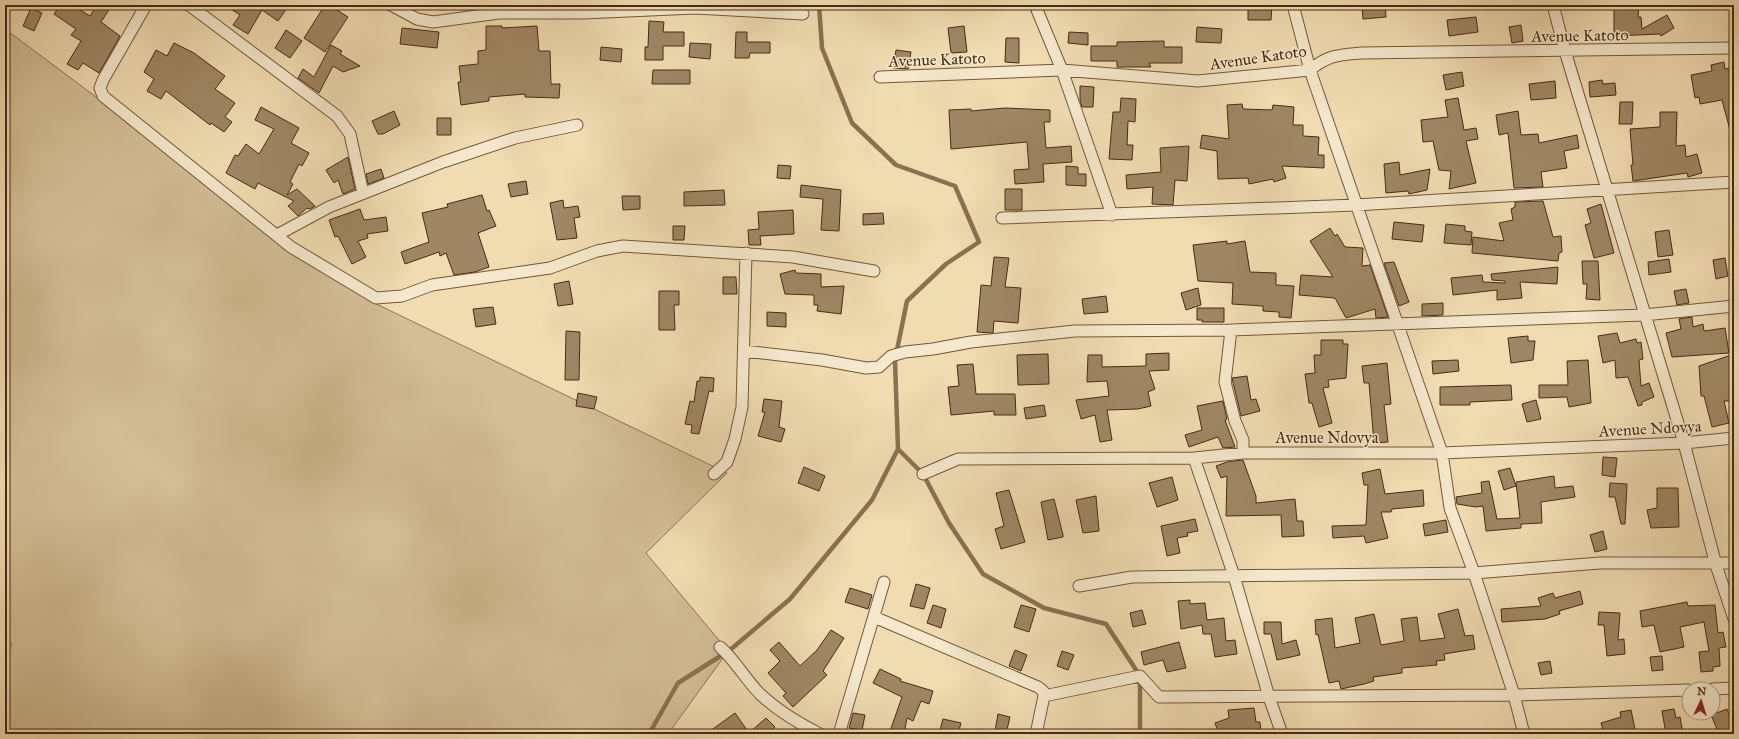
<svg xmlns="http://www.w3.org/2000/svg" width="1739" height="739" viewBox="0 0 1739 739" font-family="'IM FELL Great Primer',serif">
<style>
.green{fill:#d3be96;stroke:#8e7454}
.lines{fill:none;stroke-linecap:round;stroke-linejoin:round}
.stream{stroke:#8b7051;stroke-width:4.5}
.building{fill:#9f8765;stroke:#482a12}
.minor-casing{stroke:#72563a;stroke-width:13}
.minor{stroke:#f5e8cc;stroke-width:11}
.labels{text-anchor:middle;stroke-width:3;stroke-linejoin:round;paint-order:stroke}
.street-label{font-size:16px;fill:#482a12;stroke:#f5e8cc}
</style>
<rect width="100%" height="100%" fill="#f0dcb1"/>
<filter id="stains"><feTurbulence type="fractalNoise" baseFrequency=".005" numOctaves="4"/><feColorMatrix values="0 0 0 0 .2 0 0 0 0 .09 0 0 0 0 .02 0 0 0 .5 -.17"/></filter>
<radialGradient id="worn" r=".72"><stop offset=".6" stop-color="#630" stop-opacity="0"/><stop offset="1" stop-color="#630" stop-opacity=".3"/></radialGradient>
<path class="green" d="M5 29 368 300 727 473 646 553 728 651 668 734H5V658L12 644 5 639Z"/>
<g class="lines">
<path class="stream" d="M819 5 822 48 852 123 896 165 955 186 979 242 946 264 907 301 897 350
M898 449 923 474 949 523 983 574 1044 608 1106 624 1140 676V734
M730 650 790 599 872 500 898 449 895 361
M649 734 678 683 722 655"/>
</g>
<path class="building" d="M60 5H72L90 16 97 5H112L101 22 120 36 99 73 83 63 78 70 67 64 81 41 71 35 76 29 54 14Z
M225 5H289L278 21 262 10 248 34 233 25 240 15Z
M325 5H329L348 17 325 52 304 38Z
M1248 5H1272L1271 20H1248Z
M1362 5H1385L1386 17 1363 19Z
M1614 5H1639L1638 17H1641L1642 29 1667 15 1674 28 1661 36 1660 34 1614 36Z
M31 8 42 13 34 31 23 26Z
M1476 17 1478 32 1449 36 1447 20Z
M649 21 664 22 663 32H684V46H663V60H645V47H648Z
M1521 25 1523 41 1512 43 1509 27Z
M486 26H502V28L537 26 539 51H550L551 84H560L559 98 525 97V94L489 97V101L461 105 458 82H461L459 66 478 64V51L486 50Z
M964 26 967 52 951 53 948 28Z
M1197 27 1222 29 1221 43 1196 42Z
M402 28 439 32 437 48 400 44Z
M286 30 302 41 290 58 275 48Z
M736 32H747V42H770V53H750L749 58H735Z
M1069 32 1088 33V45L1068 43Z
M1006 38H1019V63L1005 62Z
M1164 41V47H1182V63H1149L1151 67H1117V61H1091V46H1117V42Z
M174 43 194 53 225 76 215 89 235 103 225 117 232 122 224 132 211 123 210 125 166 91 161 99 147 91 154 79 144 72 156 50 167 56Z
M690 43 711 44 710 59 689 57Z
M331 45 342 51 340 54 360 66 343 72 333 66 319 93 298 78 303 69 314 77Z
M601 47 622 49 621 62 600 60Z
M896 50 911 52 908 69 893 68Z
M1724 62 1725 69 1734 67V129L1730 130 1722 100 1700 104 1699 97 1695 98 1691 75 1712 71 1711 65Z
M653 70H690V84H652Z
M1462 72 1464 86 1446 90 1443 75Z
M1602 80 1603 84 1615 83 1616 95 1590 97 1589 82Z
M1555 81 1556 98 1531 100 1529 84Z
M1080 86 1094 87 1093 107H1082L1080 100Z
M1121 98 1136 99 1135 122 1128 121 1127 145H1133L1132 160 1109 159 1113 112H1120Z
M1458 98 1464 130 1476 128 1478 139 1466 141 1476 183 1449 189 1451 171 1439 170 1433 141 1423 142 1421 120 1448 117 1445 100Z
M1620 102H1633L1632 124H1619Z
M1242 104 1243 109 1272 110 1273 105 1294 107 1293 125H1303V136L1319 137 1318 155H1324V168L1282 166 1286 178 1274 182 1273 179 1249 184 1248 178 1218 179 1217 151 1200 148 1202 135 1229 139 1227 105Z
M261 107 299 128 291 143 309 153 302 166 299 164 290 182 293 184 287 195 297 189 315 206 310 209 307 208 298 216 288 206 294 201 258 183 255 189 226 173 235 155 238 156 246 144 259 154 274 129 255 120Z
M1005 108 1050 110V122H1044L1046 148 1071 146 1072 162 1043 164 1044 182 1015 184 1014 170 1029 169 1027 142 951 149 949 110 971 109V111Z
M394 111 400 125 383 134H378L372 121Z
M1518 111 1521 135 1538 134 1539 143 1577 135 1579 148 1564 151 1567 168 1541 172 1543 187 1514 188 1508 133 1499 135 1496 115Z
M1660 112H1677L1676 146 1685 145 1686 157 1697 154 1702 173 1688 177 1687 173 1633 181 1631 165H1633L1630 129 1660 127Z
M437 118H451V135H437Z
M1189 146 1187 181 1175 180 1173 205 1152 204 1153 187 1127 189 1126 175 1161 172 1160 148Z
M348 157 355 189 343 194 338 180 334 183 326 170Z
M1399 162 1400 175 1430 169 1427 190 1409 194 1408 191 1386 193 1384 164Z
M778 165 791 166 790 179 777 178Z
M1066 166 1078 167V174H1086V186L1066 185Z
M381 169 384 178 368 184 366 174Z
M526 181 528 194 511 197 508 184Z
M801 185 841 190 839 231 821 230 823 199 800 197Z
M1005 189H1022V210H1005Z
M724 190 725 205 684 206V192Z
M482 195 487 211 489 210 496 226 478 233 489 267 475 272 454 275 446 253 440 256 439 252 405 264 401 252 429 242 422 213 448 207 447 204Z
M622 196H640V209L623 210Z
M563 200 564 208 578 206 580 217 574 218 577 238 557 240 550 203Z
M1543 201 1553 237 1561 236 1562 252 1559 253 1558 261 1472 253 1473 237 1504 241 1499 223 1513 220 1511 209 1515 207V202Z
M1601 204 1614 253 1594 258 1585 225 1591 223 1587 209Z
M360 209 364 220 386 217 388 231 367 234 368 238 358 241 366 257 352 264 338 236 335 237 329 220Z
M793 210 794 234 760 236 761 245H749L748 230 759 229 758 212Z
M883 213 884 224 863 225V214Z
M1394 222 1424 225 1422 242 1392 239Z
M1446 224 1465 226V231L1472 232 1471 245 1444 243Z
M673 226H685L684 240H673Z
M1330 228 1335 236 1337 234 1345 247 1363 248 1362 266 1370 265 1388 317 1376 318 1375 309 1346 318 1335 298 1299 295 1301 275 1333 277 1310 241Z
M1669 230 1673 255 1658 257 1655 232Z
M1227 241V244L1245 241 1250 272 1276 273V285L1294 286 1291 318 1279 317V312L1263 311V306L1232 304 1233 283 1198 281 1193 245Z
M994 257 1009 258 1005 287 1021 288 1018 323 994 321 993 333 977 332 981 285 991 286Z
M1725 258 1728 276 1716 279 1713 260Z
M1669 259 1671 272 1649 275 1648 262Z
M1582 261H1598L1600 300 1586 299 1587 284H1583Z
M1394 262 1409 302 1399 306 1384 263Z
M1558 267 1557 284 1520 282 1522 298 1497 300V290L1453 295 1451 278 1482 275 1483 282 1505 283V281L1492 280 1491 274Z
M795 270 796 273 821 274V287L844 286 841 314 817 311 818 305H814V295L785 294 780 274Z
M723 277H736L737 294H723Z
M569 281 573 304 558 306 554 284Z
M1198 288 1201 305 1186 310 1181 293Z
M1686 289 1689 303 1677 305 1674 291Z
M659 291H679V305H674L675 330H659Z
M1106 296 1108 312 1084 314 1082 299Z
M1443 303V315L1422 316V304Z
M493 307 496 324 476 327 473 309Z
M1197 308H1224V322H1202V320H1197Z
M767 312 786 313V327L767 326Z
M1692 317 1693 327 1703 324 1704 331 1725 328 1729 353 1672 357 1666 333 1681 329 1679 319Z
M566 331 580 332 579 380H565Z
M1617 333 1620 343 1636 339 1637 343 1641 342 1643 359 1639 360 1641 386 1649 383 1654 397 1642 402V405L1638 406 1628 377 1616 378 1615 360 1603 363 1598 336Z
M1528 336V341H1535L1533 360 1511 363 1508 338Z
M1321 340H1343V344H1348L1346 378 1328 380 1329 387 1323 388 1332 423 1319 427 1312 403H1309L1305 374 1315 373 1314 355H1321Z
M1169 353V370L1149 371 1155 389 1148 392 1151 406 1138 409 1107 410 1112 440 1100 442 1095 415 1081 419 1076 400 1109 396 1107 381 1087 382 1088 355H1102V367L1146 366V354Z
M1048 354 1049 384 1018 385 1017 355Z
M1734 354V401H1724L1729 423 1712 427 1704 396H1701L1699 366Z
M1458 360 1459 371 1433 374 1432 361Z
M1588 360 1591 403 1569 407 1567 397 1539 398V385H1568L1567 361Z
M1387 363 1391 404 1384 405 1388 442 1374 443 1369 383H1364L1362 366Z
M973 364 976 394H1015L1016 415H994V411L951 415 948 387 959 386 957 365Z
M1247 376 1251 400 1256 399 1260 411 1241 416 1232 378Z
M700 377 714 378 713 392 709 391 699 434 691 433 692 425 685 424 690 401 694 402 697 381H700Z
M1511 385 1512 400 1470 402V405H1440V387Z
M578 393 597 397 594 409 576 406Z
M764 399 782 401 779 427 785 429 781 442 758 436 765 412H762Z
M1536 400 1541 419 1527 422 1522 404Z
M1223 401 1227 419 1225 420 1235 447 1223 448 1218 437 1189 447 1185 435 1202 430 1197 406Z
M1044 405 1046 416 1026 419 1024 408Z
M1603 457 1617 458 1615 477 1602 475Z
M1243 460 1256 496V503L1295 499 1297 521H1303L1304 536 1282 537 1281 515 1226 516 1227 476 1221 478 1216 466 1227 462Z
M804 467 825 476 819 491 798 483Z
M1510 468 1516 486 1504 490 1498 471Z
M1380 469 1385 494 1423 490 1424 506 1392 509 1391 512H1381L1388 538 1366 543 1364 536 1333 538 1332 526 1366 525 1368 485H1364L1362 473Z
M1554 476 1555 488 1573 486 1575 497 1541 502 1542 523 1521 524V528L1486 531 1483 506 1476 507 1457 504 1456 497 1482 493 1481 482 1489 481 1497 519 1520 518 1516 482Z
M1172 477 1178 500 1157 507 1149 483Z
M1610 483 1627 484 1625 524H1621L1615 497H1609Z
M1657 488H1678L1679 527 1651 528 1647 510 1657 508Z
M1009 490 1025 542 1001 549 995 529 1004 526 996 493Z
M1096 496 1099 531 1083 533 1076 500Z
M1054 499 1063 535V537L1048 540 1041 502Z
M1195 519 1198 531 1187 533 1188 536 1177 538 1180 553 1167 556 1161 526Z
M1446 520 1448 532 1425 536 1423 524Z
M1603 531 1607 549 1595 552 1590 535Z
M916 584 930 588 924 609 910 606Z
M850 588 872 595 868 609 845 602Z
M1580 591 1583 604 1559 611 1560 614 1545 619 1502 622 1501 609 1541 606 1538 598 1553 593 1555 598Z
M1190 600V604L1205 603 1207 620 1224 618 1226 641 1235 640 1237 654 1215 657 1211 634H1203L1202 625 1181 629 1178 601Z
M1687 602 1688 606 1715 605 1718 633 1723 632 1726 647 1719 648 1720 666 1713 667V671L1701 672 1699 652 1709 651 1704 622 1680 627 1684 647 1660 652 1654 625 1642 627 1640 611Z
M933 605 946 609 941 628 927 623Z
M1021 605 1036 609 1029 632 1014 627Z
M1458 609 1465 636 1473 635 1475 649 1444 654 1445 660 1436 661 1437 665 1402 668V673L1373 677 1374 681 1364 684 1341 689 1339 681 1329 683 1318 634 1316 635 1315 620 1332 618 1335 648 1360 643 1355 618 1374 614 1381 645 1404 641 1401 619 1417 617 1420 641 1445 638 1438 614Z
M1142 610 1146 624 1133 627 1130 613Z
M1599 612 1620 613 1618 640 1624 639 1625 654 1607 656 1604 625H1598Z
M1264 622H1281L1282 644 1296 640 1300 655 1277 660 1271 634H1264Z
M831 630 844 638 823 671 827 675 793 707 783 696 786 693 768 673 780 661 770 650 779 642 800 666 817 650Z
M1179 642 1186 668 1167 672 1163 660 1144 665 1141 652Z
M1015 650 1027 655 1021 671 1009 666Z
M1062 651 1074 655 1068 670 1057 666Z
M1662 656 1663 670 1652 671 1650 657Z
M1550 661 1552 673 1541 675 1538 663Z
M880 669 901 679 900 681 933 691 929 704 921 701 913 721 907 718 904 734H889L902 697 873 683Z
M1254 708 1256 722H1260L1261 734H1231L1230 730 1219 734 1215 723 1229 718 1228 710Z
M1674 709 1676 718 1680 717 1683 734H1666L1662 711Z
M1727 709 1734 726V731L1727 734H1719L1711 715Z
M1631 710 1636 734H1604L1601 723 1621 717 1620 712Z
M735 713 749 733 766 718 775 727 768 734H706Z
M853 713 865 715 862 730 849 728Z
M998 714 1010 717 1006 734 995 731Z
M943 719 961 723 958 734H939Z"/>
<g class="lines">
<defs>
<path id="minor" d="M146 5 103 80 100 88 103 96 291 247 376 298 402 296 432 285 550 268 597 251 623 246 793 257 874 271
M189 5 337 116 350 134 363 193
M391 5 417 19 433 22 499 13H583L695 8 803 14
M1035 5 1062 70 1112 215
M1293 5 1310 70 1442 453 1450 508 1474 573 1514 695 1524 734
M1553 5 1565 51 1684 443 1716 565 1734 619
M880 77 1062 70 1198 81 1310 70C1328 55 1339 55 1361 53L1734 48
M1002 218 1356 205 1734 182
M277 235 329 207 443 162 515 138 577 125
M1231 330 1225 382 1235 421 1243 440V453
M744 351 822 360 866 368 879 367 891 356 905 352 933 349 971 342 1075 331 1231 330 1644 315 1734 306
M1194 458 1234 576 1269 697 1282 734
M714 474 727 462 735 439 742 407 746 253
M923 474 958 459 1194 458 1243 453H1442L1684 443 1734 438
M1079 586 1132 577 1474 573 1600 563H1734
M874 617 1038 687 1043 691 1044 696 1036 734
M720 647C736 661 745 679 760 694 778 711 798 723 820 734
M1713 689 1734 688
M1044 696 1140 676 1159 697 1514 695 1689 690
M839 734 884 582"/>
</defs>
<use href="#minor" class="minor-casing"/>
<use href="#minor" class="minor"/>
</g>
<g class="labels">
<g class="street-label">
<text transform="translate(1580 35) rotate(-1)" y="6">Avenue Katoto</text>
<text transform="translate(1258 57) rotate(-8)" y="6">Avenue Katoto</text>
<text transform="translate(937 59) rotate(-2)" y="6">Avenue Katoto</text>
<text transform="translate(1650 428) rotate(-3)" y="6">Avenue Ndovya</text>
<text x="1327" y="443">Avenue Ndovya</text>
</g>
</g>
<rect width="1739" height="739" fill="none" stroke="#f0dcb1" stroke-width="20"/>
<rect x="6" y="6" width="1727" height="727" fill="none" stroke="#482a12" stroke-width="2"/>
<rect x="10" y="10" width="1719" height="719" fill="none" stroke="#482a12"/>
<g transform="translate(1701 701) rotate(4)"><circle r="19" fill="#f5e8cc" stroke="#b09c82"/>
<path d="M0-3L7 15L0 10L-7 15Z" fill="#8f2418"/>
<text y="-6" font-size="11" font-weight="bold" text-anchor="middle" fill="#482a12">N</text>
</g>
<rect width="100%" height="100%" filter="url(#stains)"/>
<rect width="100%" height="100%" fill="url(#worn)"/>
</svg>
